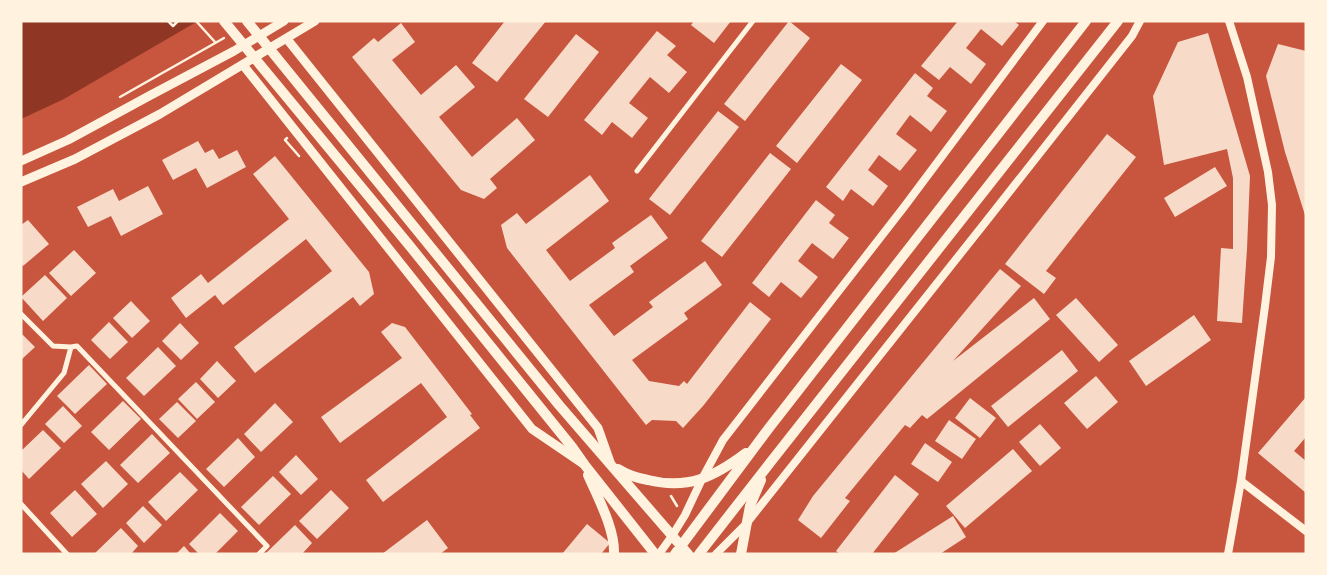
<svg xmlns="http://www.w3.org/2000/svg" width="1327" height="575" viewBox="0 0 1327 575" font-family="'Space Grotesk',sans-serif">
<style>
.water{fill:#8f3625}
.building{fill:#f7dbc8}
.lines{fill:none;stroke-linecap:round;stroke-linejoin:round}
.path{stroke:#fff3e0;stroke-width:2.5}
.minor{stroke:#fff3e0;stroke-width:5}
.tertiary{stroke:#fff3e0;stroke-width:8}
.secondary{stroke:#fff3e0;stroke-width:9}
.primary{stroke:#fff3e0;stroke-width:10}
</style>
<rect width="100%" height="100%" fill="#c8553d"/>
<path class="water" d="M21 21H198L64 99 21 119Z"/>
<path class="building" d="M505 21H546L497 82 472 63Z
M694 21H731L714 43 691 25Z
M789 21 810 38 745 121 724 104Z
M958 21H1014L1019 25 1002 46 981 29 966 48 986 64 971 84 950 67 939 80 921 66Z
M401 23 415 42 392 60 421 95 456 65 475 87 439 117 472 157 517 118 535 140 490 179 497 188 484 199 461 190 352 57 374 38 378 42Z
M657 31 676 46 667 55 687 72 669 93 650 77 629 103 648 118 632 138 612 122 602 135 584 120Z
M1208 33 1250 176 1247 249 1242 323 1217 321 1221 248 1233 249V178L1227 149 1164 165 1153 96 1178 42Z
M576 34 599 52 548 117 524 99Z
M1278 44 1306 51 1305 215 1285 152 1266 76Z
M841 64 862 80 797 163 776 146Z
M915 73 933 88 927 96 947 111 931 132 910 115 896 134 917 150 900 171 879 155 868 170 888 186 873 206 851 189 843 201 826 187Z
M718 111 739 127 670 215 649 199Z
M1107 134 1136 157 1046 271 1056 278 1044 294 1005 264Z
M198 141 205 153 213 149 219 159 237 150 246 167 207 188 196 168 173 180 162 160Z
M770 153 791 169 722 257 701 241Z
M275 156 369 272 374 294 360 306 353 297 255 373 234 347 332 271 306 239 223 305 215 295 186 318 171 298 201 274 208 283 289 219 253 174Z
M1215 167 1227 186 1175 217 1164 198Z
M590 175 609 201 546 250 570 281 615 248 612 243 651 215 668 238 630 266 634 272 589 305 614 336 653 307 649 302 705 261 722 285 684 313 688 319 632 360 649 381 679 386 684 381 687 384 750 302 771 319 703 406 683 428 676 421 652 420 646 425 507 248 501 225 517 213 526 224Z
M148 186 163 214 121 236 111 216 88 227 77 207 113 189 119 201Z
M816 200 835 215 829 223 849 238 833 259 812 243 798 261 818 277 801 298 781 282 769 297 752 283Z
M28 220 49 244 23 266 21 264V225Z
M74 250 96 273 71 296 49 273Z
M1000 269 1021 286 953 361 1034 298 1050 319 927 419 922 415 910 428 905 425 845 498 850 501 821 538 798 520 813 496Z
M45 275 67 298 43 321 21 297Z
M1076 298 1118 345 1099 362 1056 315Z
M131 301 150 321 132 338 113 318Z
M1194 315 1211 340 1146 386 1129 361Z
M109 322 128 342 110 359 91 340Z
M180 323 199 343 181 360 162 341Z
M392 323 405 327 472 414 470 415 480 428 383 502 366 480 447 417 421 383 340 443 321 417 402 358 381 332Z
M21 333 35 347 21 360Z
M158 347 176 366 144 396 126 378Z
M1062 350 1078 371 1008 427 991 406Z
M217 361 236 381 218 398 200 379Z
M89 365 107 384 75 414 57 396Z
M1096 376 1118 402 1087 429 1064 403Z
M196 382 215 402 197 419 178 399Z
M1306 397V437L1294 451 1306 461V493L1258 453Z
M970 398 996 418 980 438 955 418Z
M123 401 141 419 109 450 91 432Z
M177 402 196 421 178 438 159 419Z
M275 403 293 422 261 452 244 434Z
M63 406 82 426 64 443 45 424Z
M949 420 976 439 962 459 935 441Z
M1040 424 1061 448 1040 466 1019 442Z
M43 430 61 448 29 479 21 470V451Z
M152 434 170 453 138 483 120 465Z
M238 438 255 457 224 487 206 469Z
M925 443 952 462 938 482 911 464Z
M1013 449 1032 471 965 528 946 506Z
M296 455 318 479 301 495 279 472Z
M106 461 128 484 103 508 81 484Z
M180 472 198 490 166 521 148 502Z
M895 475 919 494 872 554H840L836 551Z
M273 476 291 494 259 525 241 507Z
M75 490 97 514 72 537 50 513Z
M331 490 349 508 317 539 299 521Z
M143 506 162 525 144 543 126 523Z
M220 513 238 531 215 554H199L189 544Z
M953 516 966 537 940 554H893Z
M427 520 448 548 440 554H382Z
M587 524 610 543 601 554H562Z
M295 525 312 543 302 554H265Z
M121 528 138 546 131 554H94Z
M184 546 191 554H176Z"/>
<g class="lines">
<path class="path" d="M168 21 173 26 178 21
M196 21 215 42
M120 97 224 38
M287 138 285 140 299 156
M671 496 677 506"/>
<path class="minor" d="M637 171 753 21
M21 314 53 346 71 347 77 346 267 546 259 554
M21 425 64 373 71 347
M21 504 67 554"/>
<path class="tertiary" d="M1241 481 1306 531
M659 554 672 536 685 515 702 479 723 440 904 207 1043 21
M716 554 746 524 984 224 1132 36 1140 21
M1228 554 1241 481 1265 306 1271 257 1272 205 1268 172 1247 77 1229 21"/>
<path class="secondary" d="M287 39 598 428 610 462
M243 65 532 429 582 463
M21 161 68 140 149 96 234 51 284 21
M21 182 75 159 160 114 315 21"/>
<path class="primary" d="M224 21 409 245 572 447 584 464 655 554
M247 21 559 405 688 554
M618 469C627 475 637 478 648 480 688 490 714 477 746 453
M588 475C598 498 615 529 614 554
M675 554 769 428 1086 21
M699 554 773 459 1118 21
M741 554 750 506 761 480"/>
</g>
<rect width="1327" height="575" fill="none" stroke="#fff3e0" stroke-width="45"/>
</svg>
